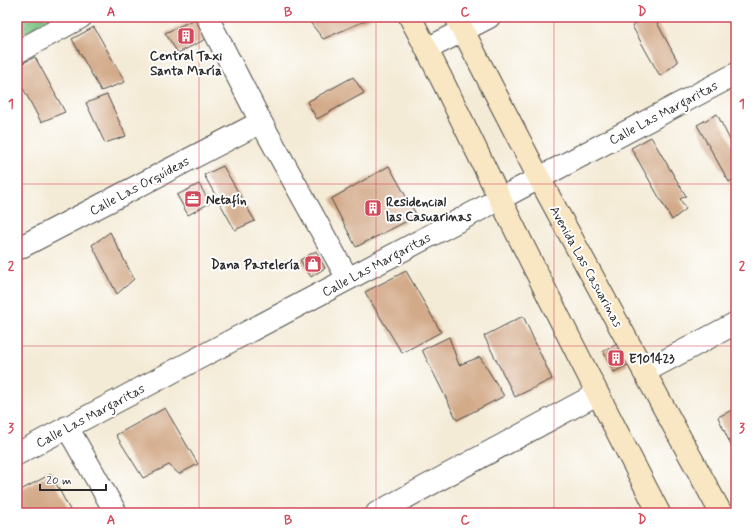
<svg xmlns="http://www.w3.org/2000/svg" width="753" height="530" viewBox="0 0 753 530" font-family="Mynerve,sans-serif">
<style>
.park{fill:url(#park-dots);stroke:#537858}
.building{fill:#d3aa89}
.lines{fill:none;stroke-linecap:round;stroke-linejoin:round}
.street-casing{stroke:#494845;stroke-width:24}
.secondary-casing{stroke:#494845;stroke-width:24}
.street{stroke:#fff;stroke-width:22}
.secondary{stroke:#f9e7c3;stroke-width:22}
.grid{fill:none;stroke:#d1495b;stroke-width:1;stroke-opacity:0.55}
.labels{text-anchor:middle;stroke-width:4;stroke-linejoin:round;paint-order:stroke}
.poi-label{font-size:13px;font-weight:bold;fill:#2b2b2b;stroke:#fff;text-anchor:start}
.street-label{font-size:13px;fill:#2b2b2b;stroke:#fff}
.neatline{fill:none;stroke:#d1495b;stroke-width:1.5}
.grid-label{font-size:13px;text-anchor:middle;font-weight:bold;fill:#d1495b}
</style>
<defs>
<pattern id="park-dots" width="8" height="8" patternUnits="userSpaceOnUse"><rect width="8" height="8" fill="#7bc684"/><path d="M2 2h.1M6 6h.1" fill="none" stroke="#65a16c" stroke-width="1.8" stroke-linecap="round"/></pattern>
</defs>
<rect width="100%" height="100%" fill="#fff"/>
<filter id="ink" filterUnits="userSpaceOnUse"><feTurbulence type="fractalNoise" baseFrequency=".025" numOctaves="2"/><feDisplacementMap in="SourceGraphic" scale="8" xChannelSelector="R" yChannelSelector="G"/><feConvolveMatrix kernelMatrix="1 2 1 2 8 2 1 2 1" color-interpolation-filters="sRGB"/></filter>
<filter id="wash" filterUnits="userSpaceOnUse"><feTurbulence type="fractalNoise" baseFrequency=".012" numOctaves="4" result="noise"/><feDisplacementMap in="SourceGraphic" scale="16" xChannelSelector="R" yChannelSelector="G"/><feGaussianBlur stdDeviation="0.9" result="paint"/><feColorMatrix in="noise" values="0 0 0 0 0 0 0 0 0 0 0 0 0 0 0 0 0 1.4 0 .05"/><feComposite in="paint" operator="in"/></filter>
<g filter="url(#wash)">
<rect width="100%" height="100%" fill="#f4ebd7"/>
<path class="park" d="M17 17H53L17 37Z"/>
<g id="blocks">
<path class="building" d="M306 17H374L323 39Z
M645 17H654L678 62 660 76 632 26Z
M195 19 206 39 178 53 165 33Z
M94 27 125 82 101 91 72 39Z
M35 57 65 112 41 122 17 77V66Z
M353 77 364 93 317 119 307 102Z
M107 95 126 136 105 143 86 103Z
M717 114 736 152V178L729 182 697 125Z
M651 137 686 196 680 199 686 209 672 220 631 148Z
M223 166 255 221 235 230 204 175Z
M389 166 417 216 356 247 331 199Z
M199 184 210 203 188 215 177 195Z
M110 232 134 279 117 294 92 245Z
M316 251 325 268 311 277 300 260Z
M406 271 441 332 402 353 365 292Z
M523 316 552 379 515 397 484 336Z
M449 337 459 365 480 357 504 396 457 420 422 350Z
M618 344 628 365 614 372 603 351Z
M165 408 198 464 179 474 169 465 143 478 116 435Z
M736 408V454H735L718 417Z
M51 474 70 510 65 513H17V492Z"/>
</g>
</g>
<g filter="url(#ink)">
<use href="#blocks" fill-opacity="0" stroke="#494845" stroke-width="1"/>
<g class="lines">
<defs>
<path id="street" d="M207 17 261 122 348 279
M427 49 489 17
M17 52 81 17
M17 249 261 122
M644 372 736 323
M67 427 116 513
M17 454 736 74
M377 513 597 394"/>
<path id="secondary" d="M410 17C442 77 470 138 500 199 552 304 605 409 659 513
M456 17 539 178 721 513"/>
</defs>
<use href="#street" class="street-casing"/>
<use href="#secondary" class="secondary-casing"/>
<use href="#street" class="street"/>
<use href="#secondary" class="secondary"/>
</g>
</g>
<path class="grid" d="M199 17V513M376 17V513M554 17V513M17 184H736M17 346H736"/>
<defs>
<symbol id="building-square" viewBox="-11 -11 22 22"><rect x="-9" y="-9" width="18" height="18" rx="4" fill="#d1495b" stroke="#fff"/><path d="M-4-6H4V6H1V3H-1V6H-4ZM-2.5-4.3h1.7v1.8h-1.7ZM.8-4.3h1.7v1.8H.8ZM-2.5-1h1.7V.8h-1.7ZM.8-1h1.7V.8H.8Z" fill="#fff"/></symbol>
<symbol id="office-square" viewBox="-11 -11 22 22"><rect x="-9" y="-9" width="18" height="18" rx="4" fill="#d1495b" stroke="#fff"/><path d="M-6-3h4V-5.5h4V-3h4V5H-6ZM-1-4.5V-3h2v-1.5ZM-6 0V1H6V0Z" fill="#fff"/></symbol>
<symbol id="shop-square" viewBox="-11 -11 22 22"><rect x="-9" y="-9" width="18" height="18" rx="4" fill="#d1495b" stroke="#fff"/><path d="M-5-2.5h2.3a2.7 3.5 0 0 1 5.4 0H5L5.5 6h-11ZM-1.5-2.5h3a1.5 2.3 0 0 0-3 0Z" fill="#fff"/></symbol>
</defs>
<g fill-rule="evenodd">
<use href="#building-square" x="176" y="26" width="20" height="20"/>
<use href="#office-square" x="183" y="189" width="20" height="20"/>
<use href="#building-square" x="363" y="198" width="20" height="20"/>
<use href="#shop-square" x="303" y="254" width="20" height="20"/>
<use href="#building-square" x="606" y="348" width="20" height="20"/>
</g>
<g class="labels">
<g class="poi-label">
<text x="186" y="60" text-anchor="middle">Central Taxi<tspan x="186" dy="15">Santa María</tspan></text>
<text x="206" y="204">Netafín</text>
<text x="386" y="206">Residencial<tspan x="386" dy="15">las Casuarinas</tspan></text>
<text x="300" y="269" text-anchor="end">Dana Pastelería</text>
<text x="629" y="363">E101423</text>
</g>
<g class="street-label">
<text transform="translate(663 112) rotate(-28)" y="5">Calle Las Margaritas</text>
<text transform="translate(139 185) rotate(-28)" y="5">Calle Las Orquídeas</text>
<text transform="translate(376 264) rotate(-28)" y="5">Calle Las Margaritas</text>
<text transform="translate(587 266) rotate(61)" y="5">Avenida Las Casuarinas</text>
<text transform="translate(90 415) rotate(-28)" y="5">Calle Las Margaritas</text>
</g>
</g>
<rect width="753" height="530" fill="none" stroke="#fff" stroke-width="44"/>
<path d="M40 484v6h66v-6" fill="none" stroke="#2b2b2b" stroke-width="2"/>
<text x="46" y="484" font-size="12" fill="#2b2b2b" stroke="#ffffff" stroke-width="3" paint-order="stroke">20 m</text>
<rect x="22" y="22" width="709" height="486" class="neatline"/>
<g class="grid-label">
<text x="111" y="16">A</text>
<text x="288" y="16">B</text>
<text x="465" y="16">C</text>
<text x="642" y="16">D</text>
<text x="11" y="108">1</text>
<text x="742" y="108">1</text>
<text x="11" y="270">2</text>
<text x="742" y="270">2</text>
<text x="11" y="432">3</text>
<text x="742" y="432">3</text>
<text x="111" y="524">A</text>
<text x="288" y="524">B</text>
<text x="465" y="524">C</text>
<text x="642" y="524">D</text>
</g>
</svg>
